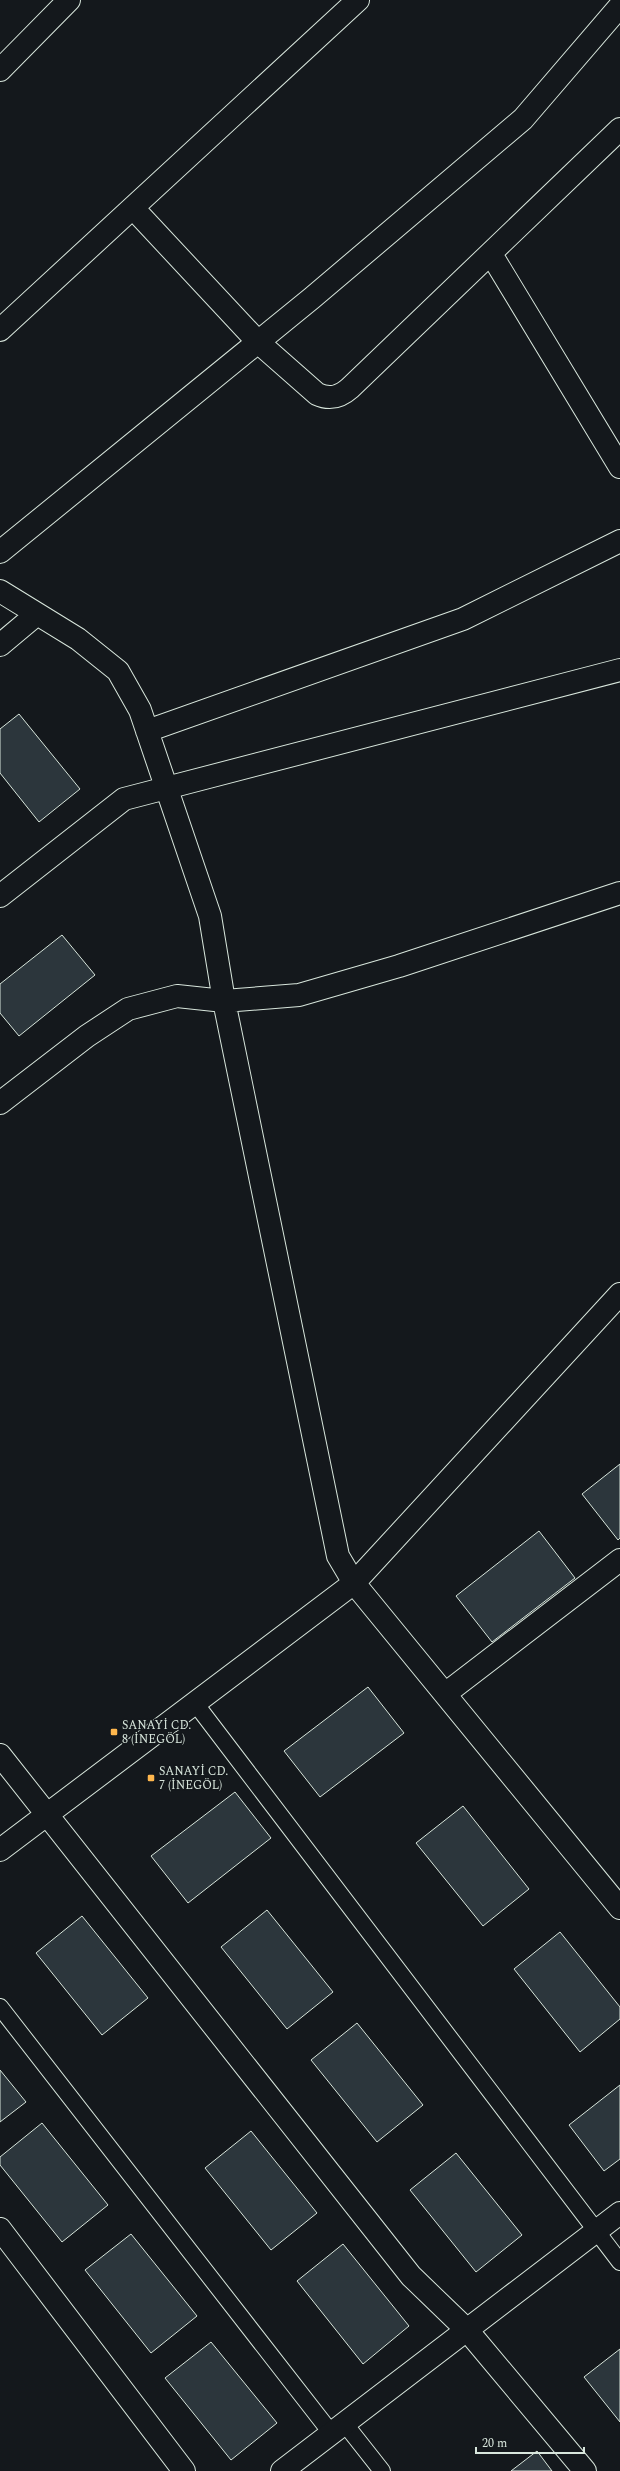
<svg xmlns="http://www.w3.org/2000/svg" width="620" height="2471" viewBox="0 0 620 2471" font-family="Spectral,serif">
<style>
.building{fill:#2c363c;stroke:#d8e6dc}
.lines{fill:none;stroke-linecap:round;stroke-linejoin:round}
.lane-casing{stroke:#d8e6dc;stroke-width:18}
.street-casing{stroke:#d8e6dc;stroke-width:24}
.lane{stroke:#14181c;stroke-width:16}
.street{stroke:#14181c;stroke-width:22}
.poi-dot{fill:#ffb74d;stroke:#14181c;stroke-width:1.5}
.labels{text-anchor:middle;stroke-width:3;stroke-linejoin:round;paint-order:stroke}
.poi-label{font-size:12px;fill:#d8e6dc;stroke:#14181c;text-anchor:start}
</style>
<rect width="100%" height="100%" fill="#14181c"/>
<path class="building" d="M19 714 80 789 39 822 0 773V729Z
M62 935 95 975 19 1036 0 1013V984Z
M620 1464V1538L618 1540 582 1494Z
M539 1531 575 1578 492 1642 456 1596Z
M368 1687 404 1733 320 1797 284 1751Z
M235 1792 271 1838 188 1903 151 1856Z
M463 1806 529 1889 483 1926 416 1843Z
M267 1910 333 1992 287 2029 221 1947Z
M82 1916 148 1998 102 2035 36 1953Z
M560 1932 620 2007V2019L580 2052 514 1969Z
M357 2023 423 2105 377 2142 311 2060Z
M0 2070 26 2102 0 2122Z
M620 2085V2159L604 2171 569 2125Z
M42 2123 108 2205 62 2242 0 2165V2157Z
M251 2131 317 2213 271 2250 205 2168Z
M456 2153 522 2235 476 2272 410 2190Z
M131 2234 197 2316 151 2353 85 2270Z
M343 2244 409 2326 363 2364 297 2281Z
M211 2342 277 2423 231 2460 165 2378Z
M620 2349V2422L584 2377Z
M537 2451 552 2471H511Z"/>
<g class="lines">
<defs>
<path id="lane" d="M195 1703 620 2262
M0 2007 332 2434
M345 2424 382 2471"/>
<path id="street" d="M0 70 69 0
M133 208 258 342 317 394C330 400 340 397 350 388L620 129
M491 254 620 467
M0 330 358 0
M0 552 312 298 523 119 620 6
M0 591 78 639 118 671 140 710 210 916 224 1001 338 1556 354 1583 620 1908
M0 645 37 614
M147 731 463 619 620 541
M0 896 124 799 620 670
M0 1103 87 1036 128 1009 177 996 224 1001 299 995 399 966 620 893
M445 1694 620 1560
M0 1755 411 2276 467 2330 585 2471
M0 1850 354 1583 620 1294
M0 2229 184 2471
M282 2471 620 2213"/>
</defs>
<use href="#lane" class="lane-casing"/>
<use href="#street" class="street-casing"/>
<use href="#lane" class="lane"/>
<use href="#street" class="street"/>
</g>
<g class="poi-dot">
<rect x="110" y="1728" width="8" height="8" rx="2"/>
<rect x="147" y="1774" width="8" height="8" rx="2"/>
</g>
<g class="labels">
<g class="poi-label">
<text x="122" y="1729">SANAYİ CD.<tspan x="122" dy="14">8 (İNEGÖL)</tspan></text>
<text x="159" y="1775">SANAYİ CD.<tspan x="159" dy="14">7 (İNEGÖL)</tspan></text>
</g>
</g>
<path d="M476 2447v6h108v-6" fill="none" stroke="#d8e6dc" stroke-width="2"/>
<text x="482" y="2447" font-size="12" fill="#d8e6dc" stroke="#14181c" stroke-width="3" paint-order="stroke">20 m</text>
</svg>
